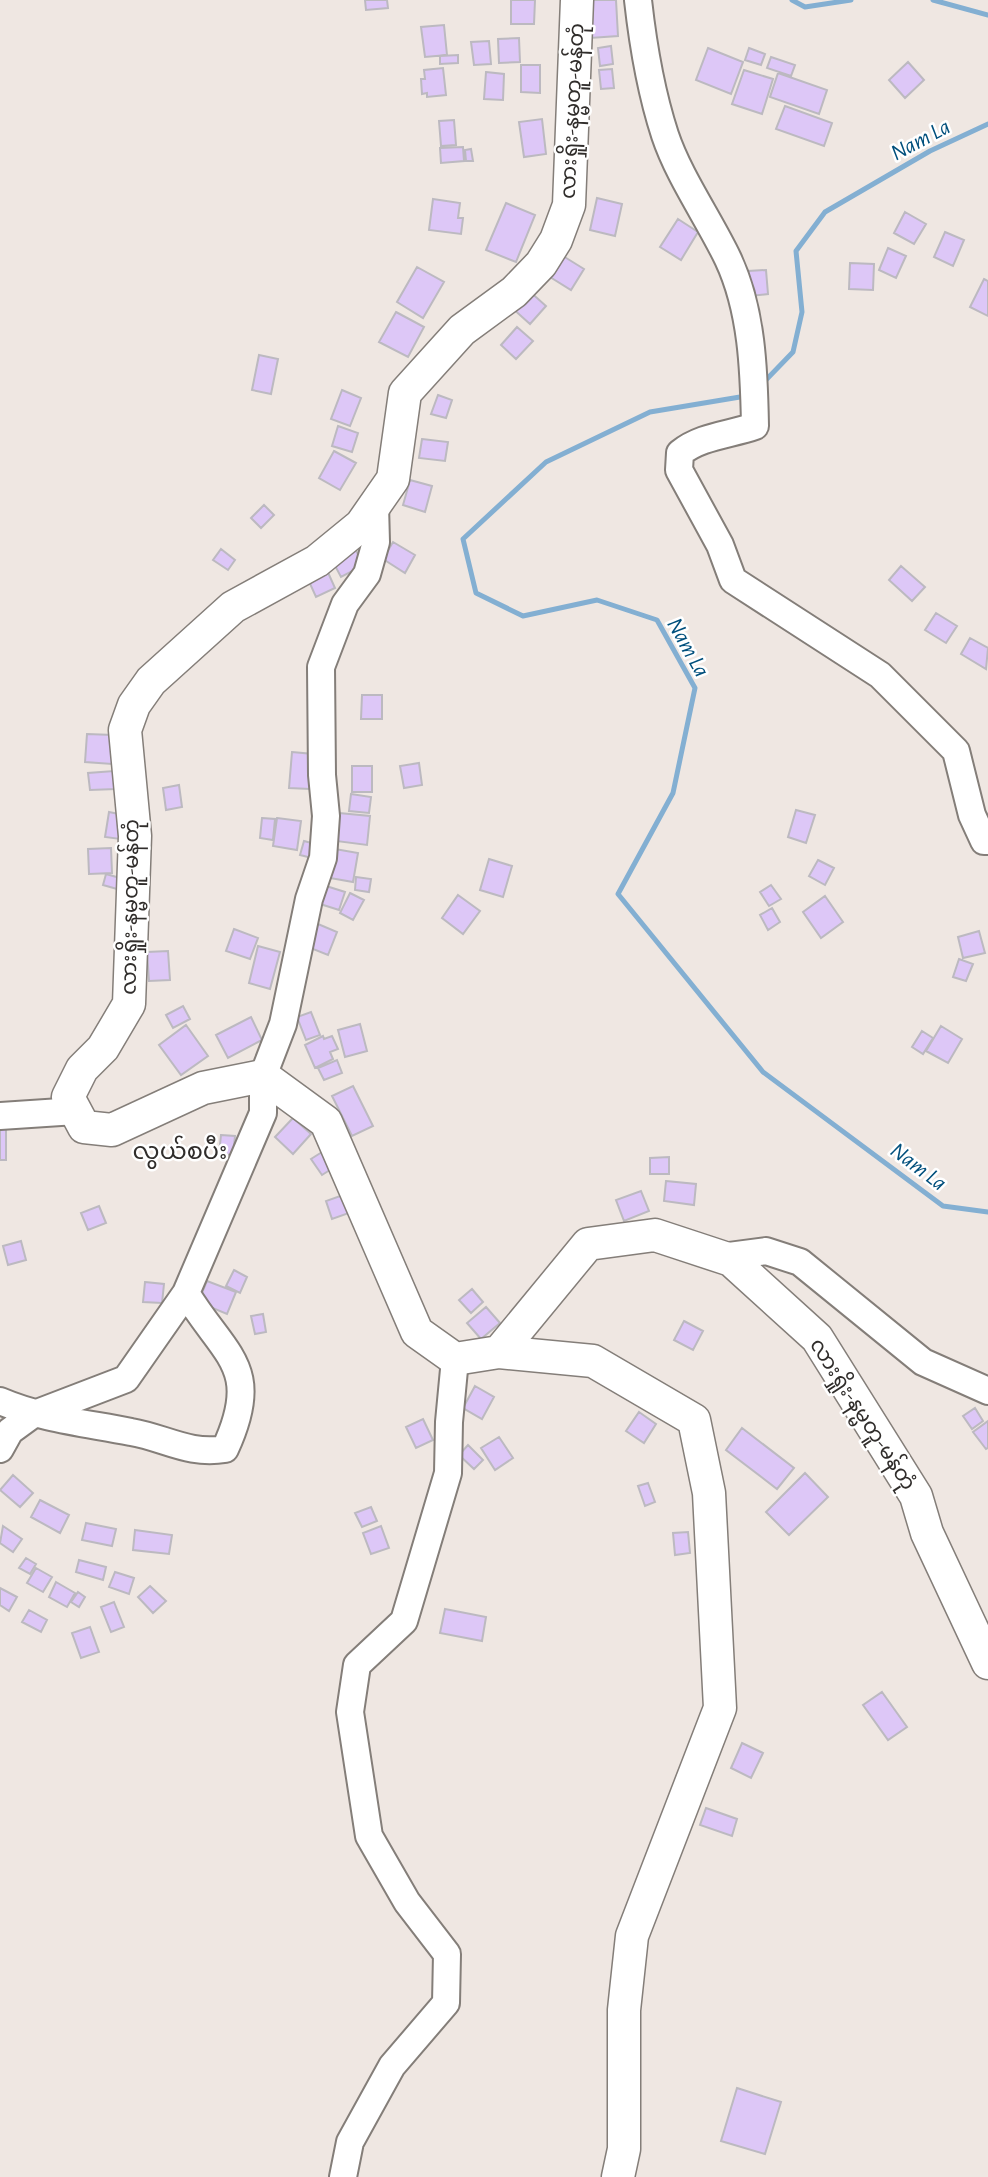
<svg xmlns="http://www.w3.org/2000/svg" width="988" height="2177" viewBox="0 0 988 2177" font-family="'Alegreya Sans','Noto Sans Myanmar',sans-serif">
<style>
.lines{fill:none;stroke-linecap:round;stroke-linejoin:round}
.stream{stroke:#83afd2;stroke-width:5}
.building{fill:#ddc7f7;stroke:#bcb9c0;stroke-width:2}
.minor-casing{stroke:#847e79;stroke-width:30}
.major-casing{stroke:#847e79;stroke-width:35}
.minor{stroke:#fff;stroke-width:26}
.major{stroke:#fff;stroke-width:32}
.labels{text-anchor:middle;stroke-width:5;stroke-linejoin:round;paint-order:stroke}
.street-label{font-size:21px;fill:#302d2b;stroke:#fff}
.water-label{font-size:23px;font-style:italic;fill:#004f7c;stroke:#fff}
.quarter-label{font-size:24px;fill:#302d2b;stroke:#fff}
</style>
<rect width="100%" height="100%" fill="#efe7e2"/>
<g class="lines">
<path class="stream" d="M792 0 805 7 851 0
M933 0 988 15
M762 384 793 352 802 312 796 251 825 212 930 151 988 124
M746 396 650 412 546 462 463 539 476 593 523 616 597 600 657 620 695 688 673 793 618 894 763 1072 943 1206 988 1212"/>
</g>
<path class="building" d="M365 0H387L388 8 366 10Z
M511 0H535L534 24H511Z
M588 0H616L618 36 590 38Z
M444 25 447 55 425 57 421 27Z
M519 38 520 62 499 63 498 39Z
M489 41 491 64 474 65 471 42Z
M611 46 613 64 600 66 598 48Z
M708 48 743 62 731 94 696 80Z
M749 48 765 54 761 65 745 60Z
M458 55V63L440 64V56Z
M771 57 795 65 791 76 767 68Z
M908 62 924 80 905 98 889 80Z
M521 65H540V93L521 92Z
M443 68 446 95 427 97V93L422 94 421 79H425L424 70Z
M612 69 614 88 601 89 599 70Z
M744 70 773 79 762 114 732 104Z
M486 72 504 74 503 100 484 99Z
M778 73 827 90 819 114 770 97Z
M785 106 832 123 824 146 776 129Z
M542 119 546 154 524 157 519 122Z
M454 120 456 145 441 146 439 121Z
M463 147 464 161 441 163 440 148Z
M471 149 473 161H466L465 150Z
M597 198 622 204 615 236 590 230Z
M433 199 460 203 458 218H463L461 234 429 230Z
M506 203 535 215 516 262 486 250Z
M905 212 926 224 914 244 894 233Z
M678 219 698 232 681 260 660 247Z
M945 232 964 240 953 266 934 257Z
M888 248 906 256 896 278 879 270Z
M563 256 584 269 571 290 550 277Z
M850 263 874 264 873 290 849 289Z
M417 267 444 282 423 318 397 302Z
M766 270 768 294 750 296 748 271Z
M984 279 988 281V316L970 307Z
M527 289 546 306 530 324 511 307Z
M396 312 424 327 408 357 379 342Z
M517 327 533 341 516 359 501 345Z
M259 355 278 359 271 394 252 390Z
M342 390 361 398 350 426 331 419Z
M438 395 452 400 446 418 431 414Z
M338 426 358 433 352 452 332 446Z
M422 439 448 442 445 461 419 458Z
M334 451 356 463 340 490 319 478Z
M410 480 432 486 425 512 403 505Z
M264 505 274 515 261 528 251 518Z
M393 542 415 555 405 573 383 559Z
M354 547 364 565 341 577 332 560Z
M221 549 235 560 228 570 213 560Z
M901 566 925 587 912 601 889 580Z
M326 568 335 588 316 597 307 577Z
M936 613 957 626 946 643 925 630Z
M970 638 988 648 986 669 961 654Z
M362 695H382V719H361Z
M87 734 113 735 112 764 85 762Z
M292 752 313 754 310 789 289 788Z
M419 763 422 785 404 788 400 766Z
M352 766H372V792H352Z
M114 771 116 789 90 790 88 773Z
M179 785 182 807 166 810 163 788Z
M351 794 371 797 369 813 349 811Z
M796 810 815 815 806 843 788 837Z
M109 812 124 815 120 839 105 837Z
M339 813 370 816 367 845 336 841Z
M262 818 275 819 273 840 260 838Z
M277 818 301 821 297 850 273 846Z
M304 841 319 845 316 859 300 855Z
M111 848 112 873 89 874 88 849Z
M335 849 358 853 353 882 330 878Z
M489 859 512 866 503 897 480 890Z
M818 860 834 868 825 885 809 876Z
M106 874 120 878 117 889 103 885Z
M356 877 371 879 369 892 355 890Z
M323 885 345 892 339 910 317 903Z
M771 885 781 899 769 906 760 892Z
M350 893 364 900 353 920 340 913Z
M458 895 480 911 463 934 442 918Z
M825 896 843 922 821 938 803 912Z
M772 908 780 922 768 930 760 915Z
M318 924 337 932 328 955 308 947Z
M234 929 258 938 250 959 226 951Z
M979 931 985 953 963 958 958 937Z
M258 946 280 952 270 989 249 983Z
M168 951 170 980 149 981 147 952Z
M959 959 973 964 966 981 953 977Z
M183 1006 190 1019 173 1028 166 1015Z
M311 1012 320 1035 306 1040 297 1017Z
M251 1017 262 1040 228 1058 216 1035Z
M360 1024 367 1051 345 1057 338 1030Z
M186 1025 208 1056 181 1075 159 1045Z
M941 1026 962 1039 948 1063 926 1051Z
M922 1031 933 1038 923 1054 912 1047Z
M323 1036 324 1039 332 1036 338 1049 330 1052 333 1059 315 1068 305 1045Z
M337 1060 342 1073 324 1080 318 1068Z
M353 1086 373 1126 352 1136 332 1096Z
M293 1118 311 1134 293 1154 275 1137Z
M0 1127H6V1160H0Z
M221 1135 235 1136 233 1155 219 1154Z
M322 1152 333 1168 322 1175 311 1159Z
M669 1157V1174H650V1158Z
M666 1181 696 1184 694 1205 664 1201Z
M641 1191 649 1211 624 1221 616 1200Z
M343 1195 349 1213 332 1219 326 1201Z
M99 1206 106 1223 88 1230 81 1213Z
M21 1241 26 1260 8 1265 3 1246Z
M234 1270 247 1277 240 1293 226 1286Z
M207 1281 236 1292 227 1314 198 1302Z
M145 1282 164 1284 162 1303 143 1302Z
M472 1289 483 1302 471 1313 459 1300Z
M486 1307 500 1323 481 1339 467 1323Z
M263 1314 266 1332 255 1334 251 1316Z
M684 1321 703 1331 693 1350 674 1340Z
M475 1386 494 1397 482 1419 463 1408Z
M975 1408 983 1421 972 1429 963 1416Z
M639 1412 656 1424 644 1443 626 1431Z
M423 1419 433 1440 416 1448 406 1427Z
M988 1421V1448L986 1449 973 1432Z
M742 1428 794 1468 777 1489 726 1450Z
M499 1437 513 1458 495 1470 481 1448Z
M468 1445 483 1460 474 1469 459 1455Z
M805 1473 828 1497 789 1535 766 1512Z
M13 1475 33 1493 20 1507 0 1490Z
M648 1483 655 1502 645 1506 638 1486Z
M40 1500 69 1515 60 1533 31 1517Z
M371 1507 377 1521 362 1527 355 1513Z
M86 1523 116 1529 112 1546 82 1540Z
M3 1526 22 1539 13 1552 0 1543Z
M381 1526 389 1548 371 1554 363 1533Z
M135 1530 172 1535 169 1554 133 1550Z
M688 1532 690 1553 675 1555 673 1533Z
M26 1558 36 1564 30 1574 19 1568Z
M79 1560 106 1567 103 1580 76 1572Z
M36 1568 52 1577 43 1592 27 1583Z
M115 1572 134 1578 129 1594 109 1587Z
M56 1582 75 1593 67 1607 49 1597Z
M150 1586 166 1601 153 1613 138 1597Z
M0 1588 17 1597 9 1611 0 1605Z
M78 1592 85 1597 79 1607 71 1602Z
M114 1602 124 1627 111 1632 101 1607Z
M445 1609 486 1617 482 1641 440 1633Z
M29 1610 47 1620 41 1632 22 1622Z
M90 1627 99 1652 81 1658 72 1633Z
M882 1692 907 1727 888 1740 863 1705Z
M742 1743 763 1753 751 1778 731 1768Z
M706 1808 737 1819 732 1836 700 1825Z
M737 2088 781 2102 765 2154 721 2141Z"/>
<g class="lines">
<defs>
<path id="minor" d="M638 0C643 45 651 92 665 135 679 177 709 219 728 259 752 310 754 370 755 426 729 435 701 436 680 453L679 470 720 545 733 580 880 675 956 751 972 815 984 841H988
M0 1116 76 1111
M721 1257 766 1251 800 1262 923 1362 988 1391
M0 1401C42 1419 86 1423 131 1432 166 1438 188 1455 225 1449 263 1367 225 1357 186 1293
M0 1449 10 1431 32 1415 126 1379 186 1293 263 1113V1076L283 1024 309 899 323 858 326 816 322 775 321 667 345 604 367 574 376 542 375 505
M343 2177 350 2142 392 2066 446 2003 447 1954 407 1902 369 1836 350 1712 357 1665 404 1621 448 1473 449 1422 455 1359"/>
<path id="major" d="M577 0 569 205 556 240 541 264 514 292 462 330 405 393 393 479 361 525 317 561 233 607 151 681 134 705 125 730 135 836 129 1004 103 1048 82 1069 68 1097 84 1127 112 1130 203 1088 263 1076 326 1122 417 1332 455 1359 499 1352 588 1244 655 1235 731 1260 817 1338 916 1496 927 1533 988 1663
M499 1352 593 1361 694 1420 709 1493 720 1708 632 1936 624 2010V2149L618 2177"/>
</defs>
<use href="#minor" class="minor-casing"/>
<use href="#major" class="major-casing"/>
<use href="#minor" class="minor"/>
<use href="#major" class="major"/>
</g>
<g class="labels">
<g class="street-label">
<text transform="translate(572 111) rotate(-87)" y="7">လားရှိုး-နမ္မတူ-မန်တုံ</text>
<text transform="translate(130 907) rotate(-89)" y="7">လားရှိုး-နမ္မတူ-မန်တုံ</text>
<text transform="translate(863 1414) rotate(57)" y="7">လားရှိုး-နမ္မတူ-မန်တုံ</text>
</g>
<g class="water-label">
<text transform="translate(920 139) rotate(-28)" y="8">Nam La</text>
<text transform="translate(689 647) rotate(61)" y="8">Nam La</text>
<text transform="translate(919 1166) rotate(37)" y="8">Nam La</text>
</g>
<g class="quarter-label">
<text x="180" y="1159">လွယ်စပီး</text>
</g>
</g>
</svg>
